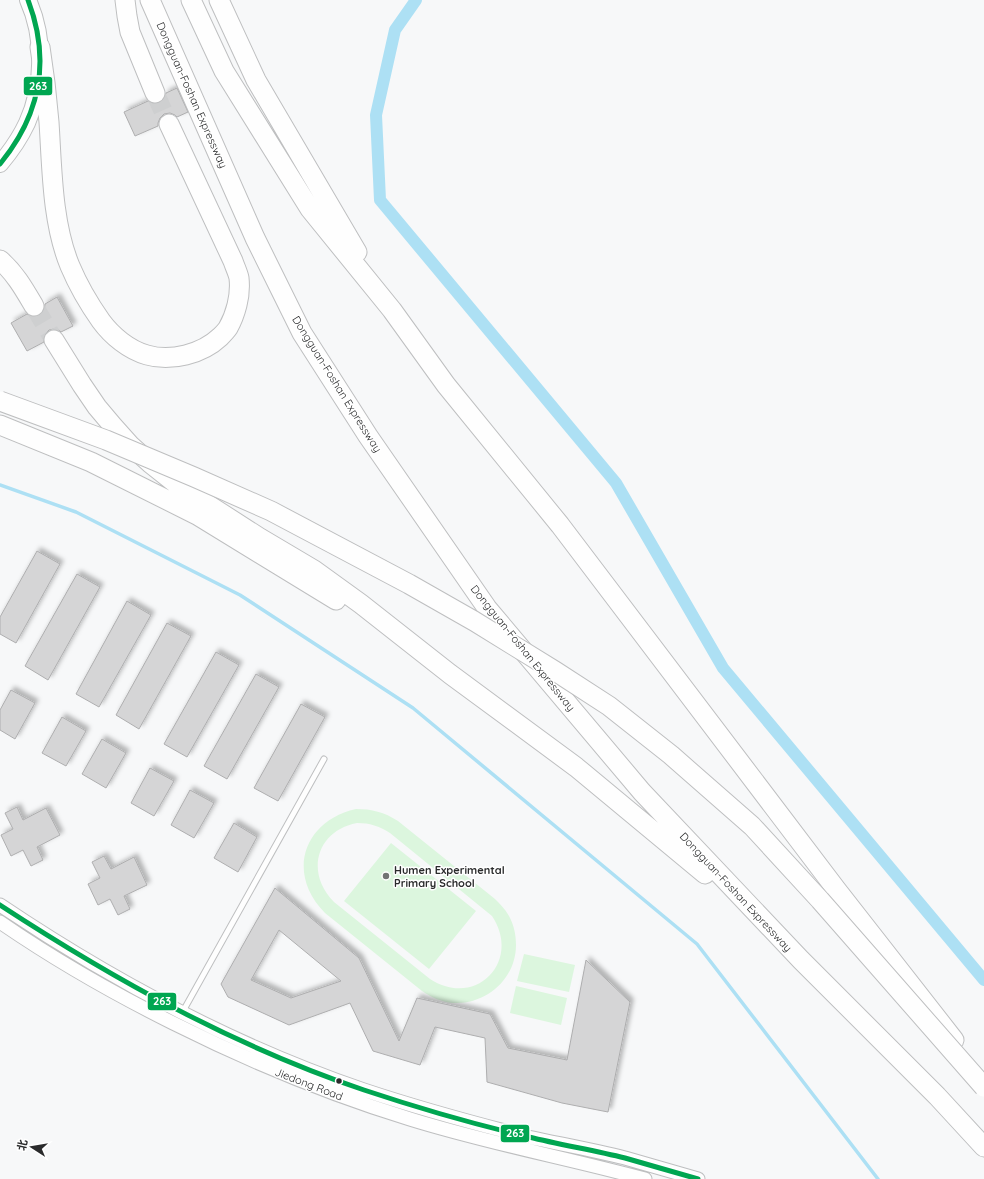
<svg xmlns="http://www.w3.org/2000/svg" width="984" height="1179" viewBox="0 0 984 1179" font-family="Quicksand,'Noto Sans SC',sans-serif">
<style>
.green{fill:#dcf6de;fill-rule:evenodd}
.lines{fill:none;stroke-linecap:round;stroke-linejoin:round}
.stream{stroke:#ade0f4;stroke-width:3.5}
.canal{stroke:#ade0f4;stroke-width:12}
.building{fill:#d5d5d6;stroke:#aeaeaf;fill-rule:evenodd;filter:url(#shadow)}
.motorway-tunnel{stroke:#cecfd0;stroke-width:19;stroke-dasharray:19 10;stroke-linecap:butt}
.service-casing{stroke:#bebfc0;stroke-width:7}
.tertiary-casing{stroke:#bebfc0;stroke-width:15}
.primary-casing{stroke:#bebfc0;stroke-width:18}
.motorway-casing{stroke:#bebfc0;stroke-width:21}
.service{stroke:#fefefe;stroke-width:5}
.tertiary{stroke:#fefefe;stroke-width:13}
.primary{stroke:#fefefe;stroke-width:16}
.motorway{stroke:#fefefe;stroke-width:19}
.motorway-bridge-casing{stroke:#bebfc0;stroke-width:21;stroke-linecap:butt}
.motorway-bridge{stroke:#fefefe;stroke-width:19}
.bus-1-casing{stroke:#fff;stroke-width:8}
.bus-1{stroke:#00a651;stroke-width:5}
.poi-dot{fill:#727374;stroke:#fff;stroke-width:1.5}
.bus-dot{fill:#2a2b2c;stroke:#fff;stroke-width:1.5}
.labels{text-anchor:middle;stroke-width:3;stroke-linejoin:round;paint-order:stroke}
.street-label{font-size:11px;fill:#2a2b2c;stroke:#fff}
.poi-label{font-size:11px;font-weight:bold;fill:#2a2b2c;stroke:#fff;text-anchor:start}
.line-badge{stroke:#fff;stroke-width:1.5}
.badge-label{font-size:11px;text-anchor:middle;font-weight:bold;fill:#fff}
</style>
<defs>
<filter id="shadow"><feDropShadow dx="3.5" dy="-3.5" stdDeviation="2" flood-color="#0004"/></filter>
</defs>
<rect width="100%" height="100%" fill="#f7f8f9"/>
<path class="green" d="M356 809C372 809 384 812 398 821L495 899C500 904 505 909 509 916 514 925 516 935 516 945 516 979 486 1005 453 1003 441 1002 431 997 422 991L325 913C286 874 303 821 356 809ZM357 823C370 823 379 826 390 833L492 916C522 961 476 1009 430 979L334 902C305 873 316 831 357 823Z
M391 843 476 911 429 969 344 901Z
M524 954 575 965 569 992 517 981Z
M516 986 567 998 561 1025 510 1013Z"/>
<g class="lines">
<path class="stream" d="M0 485 76 512 240 595 413 708 697 944 878 1179"/>
<path class="canal" d="M416 0 395 30 376 115 380 200 616 483 723 668 984 980"/>
</g>
<path class="building" d="M177 88 188 112 177 117 175 115 170 113 164 114 160 118 158 123V126L135 136 124 112 148 101 153 104 160 103 164 99 166 93Z
M57 297 73 326 61 332 59 330 54 329 49 330 44 335V342L27 351 11 323 27 314 34 317 39 316 44 311 45 304Z
M37 551 60 564 16 643 0 634V617Z
M77 574 100 587 48 680 25 666Z
M127 601 151 615 99 707 76 694Z
M167 623 191 636 139 729 116 715Z
M216 652 239 665 187 757 164 744Z
M256 674 279 687 227 779 204 766Z
M11 690 35 703 15 739 0 730V710Z
M301 704 325 717 278 801 254 788Z
M62 717 86 731 66 766 42 753Z
M102 739 126 753 106 788 82 774Z
M150 768 174 781 154 816 131 803Z
M190 790 214 803 194 838 171 825Z
M17 807 23 820 46 808 60 835 37 847 43 860 31 866 23 850 11 856 1 835 13 829 5 813Z
M234 823 257 837 238 872 214 858Z
M104 856 111 869 134 857 147 885 124 896 130 909 118 915 110 899 98 905 88 884 100 878 92 862Z
M275 888 359 958 399 1041 417 998 490 1014 508 1048 567 1060 586 960 630 1002 608 1112 562 1103 487 1082 485 1038 435 1027 420 1065 373 1051 350 1003 289 1025 228 997 221 984ZM279 930 341 981 291 998 251 980Z"/>
<g class="lines">
<path class="motorway-tunnel" d="M155 93 169 124
M34 306 54 340"/>
<defs>
<path id="service" d="M182 1013 324 759"/>
<path id="tertiary" d="M0 905C113 981 235 1046 364 1090 418 1108 473 1123 528 1137 560 1144 593 1150 625 1158 649 1165 673 1172 698 1179
M0 922C55 960 113 993 173 1023 249 1061 328 1094 410 1119 487 1143 567 1158 645 1179"/>
<path id="primary" d="M0 164C11 151 20 138 27 123 44 85 45 38 28 0"/>
<path id="motorway" d="M125 0 127 16 130 32 155 93
M150 0 255 238 302 333 368 436 487 608 642 792 801 960 937 1096 984 1147
M191 0 224 71 310 209 392 310 446 385 560 525 836 889 954 1040
M219 0 256 80 357 252
M40 47C44 72 47 97 49 122 52 168 52 223 70 266 78 285 89 304 101 321 112 336 129 350 147 355 171 362 202 354 220 337 223 334 226 331 228 328 232 321 235 313 237 305 239 297 240 287 239 278 238 273 235 267 233 261L169 124
M0 260C15 273 24 289 34 306
M54 340 82 385 97 407 113 426 130 445 150 463 179 486 260 538 314 570 361 604 450 674 576 767 705 874
M0 425 91 462 197 515 336 600"/>
</defs>
<use href="#service" class="service-casing"/>
<use href="#tertiary" class="tertiary-casing"/>
<use href="#primary" class="primary-casing"/>
<use href="#motorway" class="motorway-casing"/>
<use href="#service" class="service"/>
<use href="#tertiary" class="tertiary"/>
<use href="#primary" class="primary"/>
<use href="#motorway" class="motorway"/>
<defs>
<path id="motorway-bridge" d="M0 401 106 440 194 477 271 511 409 584 474 621 555 671 609 706 671 755 752 826 820 900 984 1087"/>
</defs>
<use href="#motorway-bridge" class="motorway-bridge-casing"/>
<use href="#motorway-bridge" class="motorway-bridge"/>
<defs>
<path id="bus-1" d="M0 164C41 114 51 60 28 0
M0 905C115 980 234 1046 364 1090 418 1108 473 1124 529 1137 561 1145 593 1150 625 1158 649 1165 674 1172 698 1179"/>
</defs>
<use href="#bus-1" class="bus-1-casing"/>
<use href="#bus-1" class="bus-1"/>
</g>
<circle class="poi-dot" cx="386" cy="876" r="4"/>
<circle class="bus-dot" cx="339" cy="1081" r="3.5"/>
<g class="labels">
<g class="street-label">
<text transform="translate(192 95) rotate(66)" y="4">Dongguan-Foshan Expressway</text>
<text transform="translate(337 384) rotate(58)" y="4">Dongguan-Foshan Expressway</text>
<text transform="translate(523 648) rotate(51)" y="4">Dongguan-Foshan Expressway</text>
<text transform="translate(736 892) rotate(47)" y="4">Dongguan-Foshan Expressway</text>
<text transform="translate(309 1084) rotate(21)" y="4">Jiedong Road</text>
</g>
<g class="poi-label">
<text x="394" y="874">Humen Experimental<tspan x="394" dy="13">Primary School</tspan></text>
</g>
</g>
<g class="line-badge">
<rect x="23" y="76" width="30" height="20" rx="4" fill="#00a651"/>
<rect x="147" y="992" width="30" height="19" rx="4" fill="#00a651"/>
<rect x="500" y="1124" width="30" height="19" rx="4" fill="#00a651"/>
</g>
<g class="badge-label">
<text x="38" y="90">263</text>
<text x="162" y="1005">263</text>
<text x="515" y="1137">263</text>
</g>
<g transform="translate(32 1147) rotate(282)" stroke="#ffffff" stroke-width="3" paint-order="stroke">
<path d="M0-3L7 15L0 10L-7 15Z" fill="#2a2b2c"/>
<text y="-6" font-size="11" font-weight="bold" text-anchor="middle" fill="#2a2b2c">北</text>
</g>
</svg>
